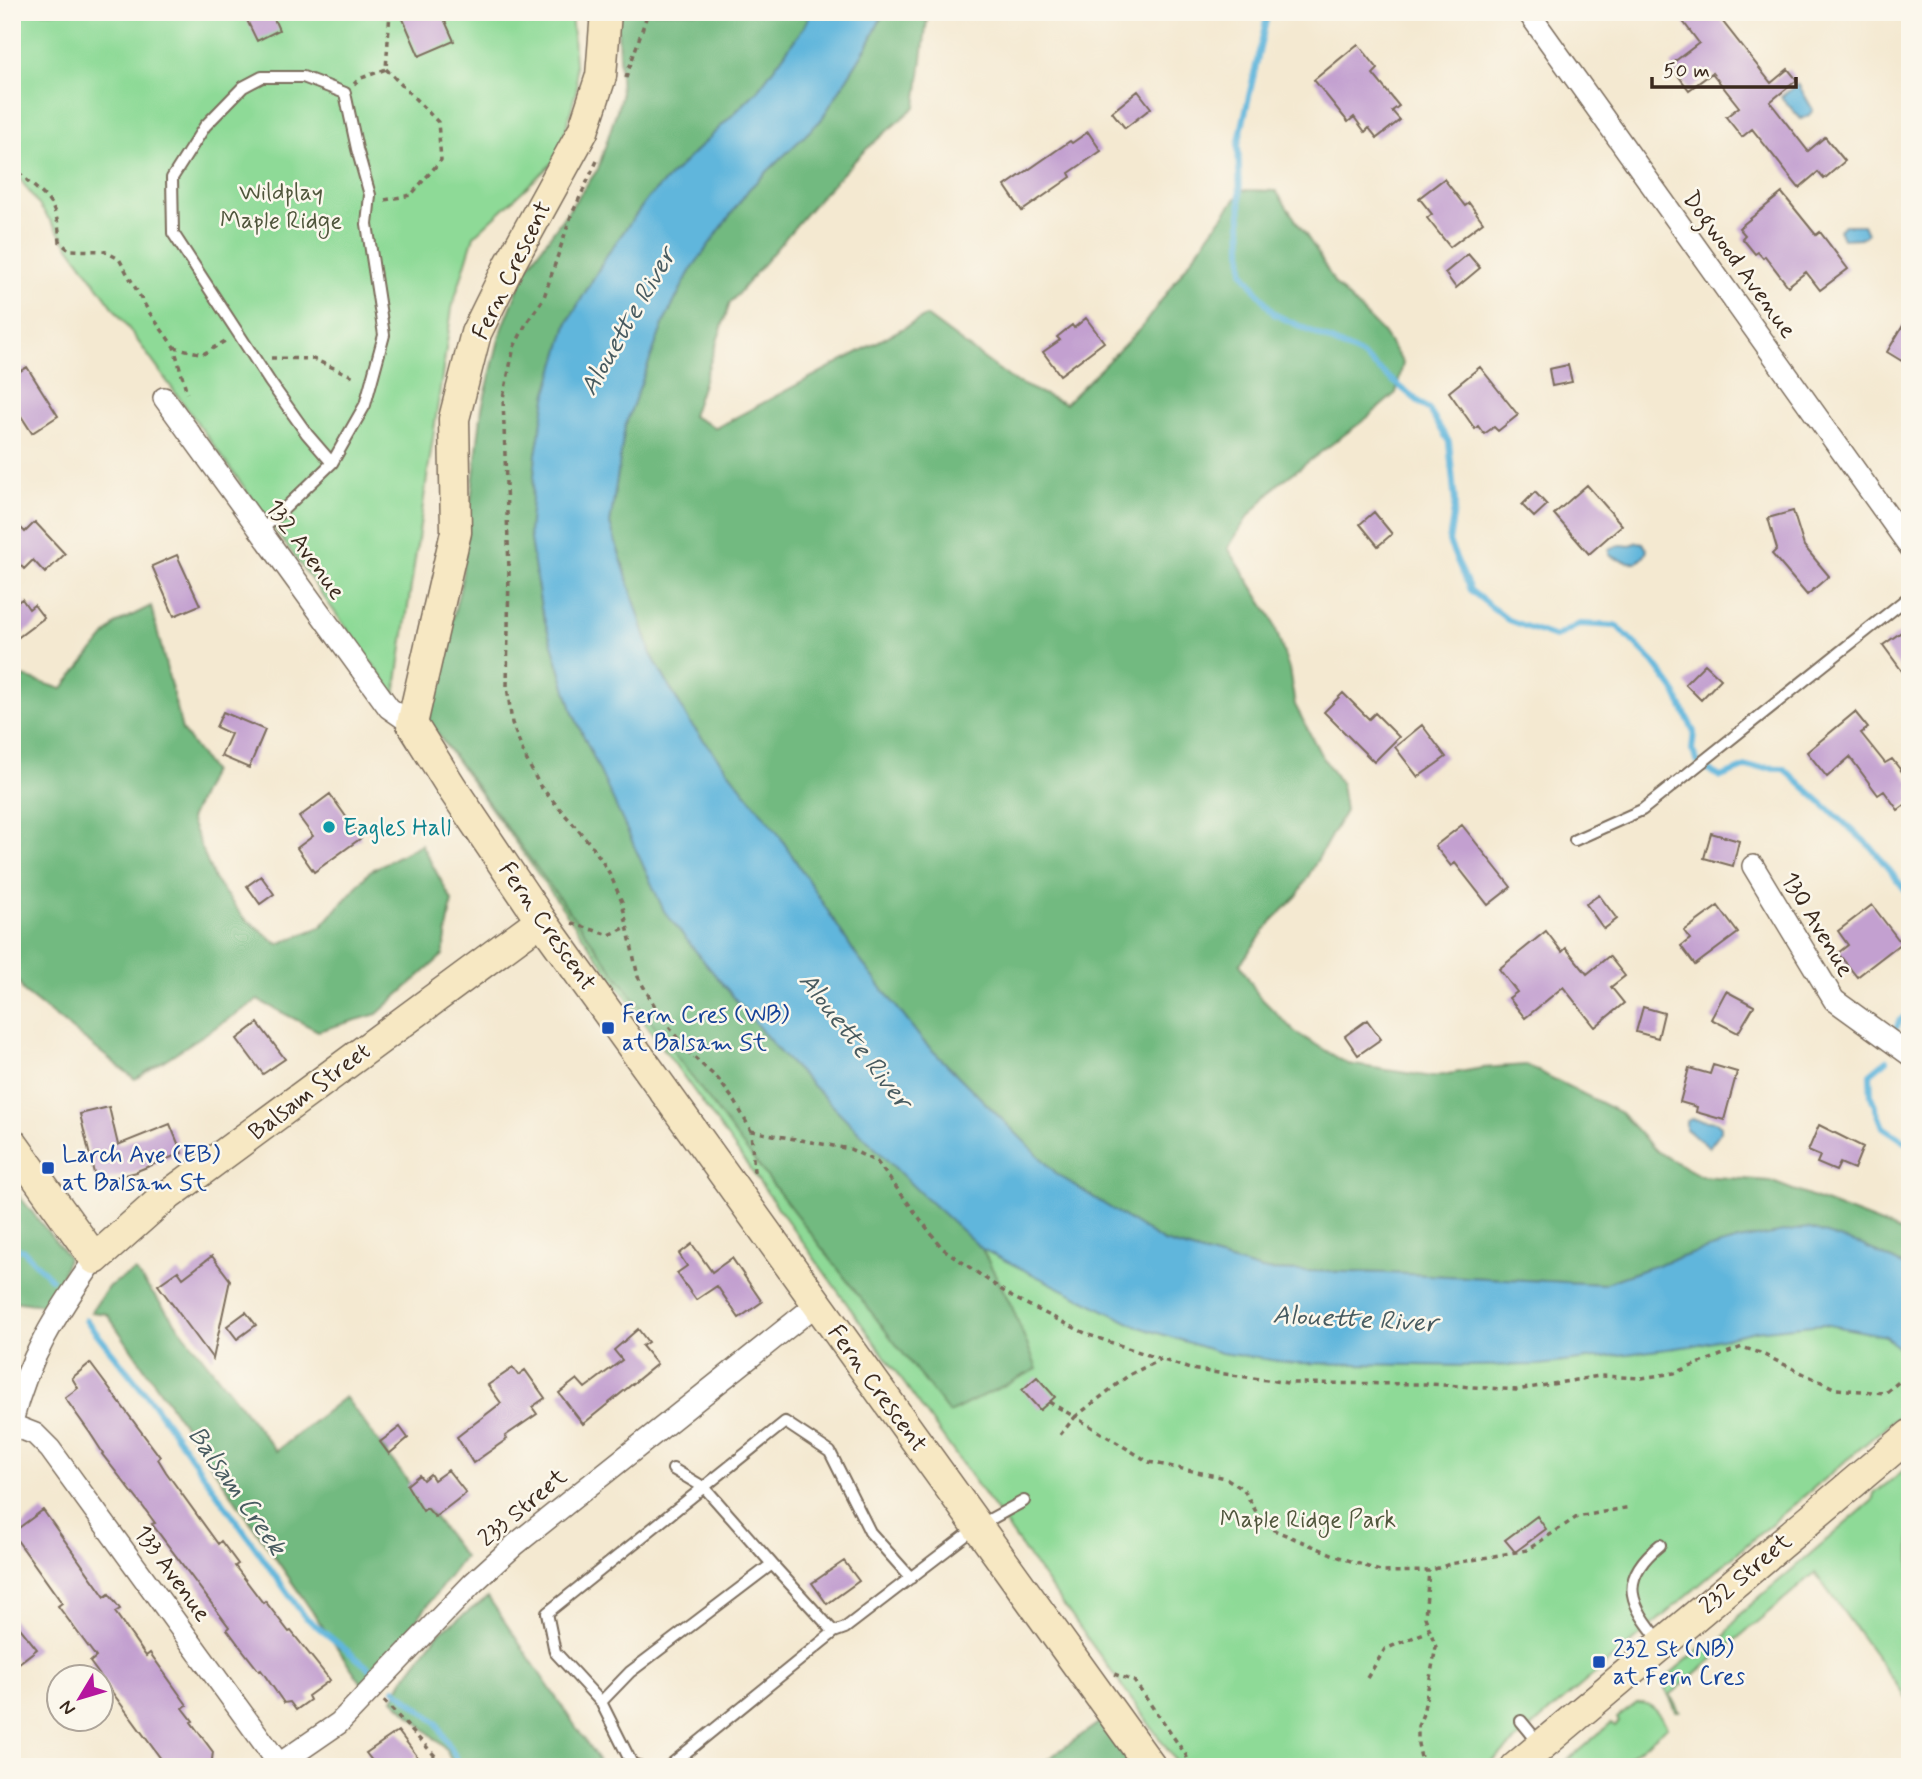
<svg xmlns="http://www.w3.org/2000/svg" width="1922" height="1779" viewBox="0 0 1922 1779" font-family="Mynerve,sans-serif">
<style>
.green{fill:#8eda97;stroke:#64825a;stroke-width:2}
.forest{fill:#72ba80;stroke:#56724f;stroke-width:2}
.water{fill:#60b6dc;stroke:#4e707d;stroke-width:2}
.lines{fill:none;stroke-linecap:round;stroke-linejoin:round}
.stream{stroke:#60b6dc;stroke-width:6}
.building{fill:#c3a0d0}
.lane-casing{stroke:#7c6d5d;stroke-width:14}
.street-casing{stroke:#7c6d5d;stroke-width:24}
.secondary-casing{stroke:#7c6d5d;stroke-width:33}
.path{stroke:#7c6d5d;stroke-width:3.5;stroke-dasharray:5 5;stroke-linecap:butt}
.lane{stroke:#fff;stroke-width:10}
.street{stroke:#fff;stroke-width:21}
.secondary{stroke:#f7e8c3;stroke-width:30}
.culture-dot{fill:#0f9aa8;stroke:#fbf7ec;stroke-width:2.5}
.transit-dot{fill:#1a4fb4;stroke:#fbf7ec;stroke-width:2.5}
.labels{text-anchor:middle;stroke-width:5;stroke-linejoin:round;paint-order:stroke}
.park-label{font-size:24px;fill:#50563c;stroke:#fbf7ec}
.street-label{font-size:24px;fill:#3b2a1e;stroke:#fbf7ec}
.culture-label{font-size:24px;fill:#0d838f;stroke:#fbf7ec;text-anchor:start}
.transit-label{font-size:24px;fill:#164399;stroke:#fbf7ec;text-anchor:start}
.water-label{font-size:26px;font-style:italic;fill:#485b60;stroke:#fbf7ec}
</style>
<rect width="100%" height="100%" fill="#fbf7ec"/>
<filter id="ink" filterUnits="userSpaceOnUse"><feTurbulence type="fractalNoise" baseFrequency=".0143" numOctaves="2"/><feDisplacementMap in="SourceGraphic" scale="14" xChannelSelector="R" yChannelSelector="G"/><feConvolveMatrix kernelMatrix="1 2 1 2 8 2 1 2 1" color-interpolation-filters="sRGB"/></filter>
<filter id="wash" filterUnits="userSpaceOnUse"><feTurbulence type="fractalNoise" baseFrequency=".00686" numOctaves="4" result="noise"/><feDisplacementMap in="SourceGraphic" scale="28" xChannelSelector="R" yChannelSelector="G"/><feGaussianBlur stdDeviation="1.57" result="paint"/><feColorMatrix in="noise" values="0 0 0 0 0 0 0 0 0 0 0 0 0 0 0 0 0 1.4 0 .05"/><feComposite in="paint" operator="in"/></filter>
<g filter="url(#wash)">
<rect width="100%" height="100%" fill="#f4e9d1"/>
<path class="green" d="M12 12H571L577 88 558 158 474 236 452 308 395 695 12 168Z
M626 574 651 654 1262 1270 1603 1284 1910 1269V1406L1485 1767H1180L428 721Z
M1910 1465V1703L1815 1573 1670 1695 1679 1711H1676L1665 1689V1678L1703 1646 1719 1645 1740 1614 1872 1501 1874 1494Z
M1637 1703C1652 1701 1661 1715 1667 1727L1616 1767H1565L1563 1764 1611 1723 1615 1726 1619 1722 1617 1718Z"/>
<path class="forest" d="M617 12H811L804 27 757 91 648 198 607 255 568 322 547 393 536 454 529 533 541 608 573 713 616 805 781 1054 982 1249 1012 1307 1037 1369 949 1413 740 1142 428 721 461 584 482 408 500 335 525 271 598 169 621 97Z
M884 12H928L916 106 864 151 821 196 730 303 692 416 716 428 926 316 1014 381 1065 404 1141 328 1242 190 1276 191 1316 250 1335 284 1383 333 1403 363 1396 393 1368 417 1277 485 1247 518 1228 548 1272 618 1289 669 1295 705 1320 753 1341 784 1345 811 1297 896 1272 921 1240 964 1258 995 1295 1032 1348 1064 1432 1077 1482 1068 1526 1065 1621 1113 1656 1151 1701 1176 1770 1181 1910 1235V1269L1862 1245 1738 1240 1668 1261 1603 1284 1387 1273 1262 1270 1164 1242 1058 1175 923 1041 856 955 777 832 690 723 651 654 610 524 625 426 664 322 690 271 749 189 821 120 869 43Z
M151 606 182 730 212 771 190 819 214 879 243 917 278 944 321 927 370 871 421 844 452 901 443 955 377 1014 318 1031 258 1000 135 1079 24 992 12 969V673L62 689 115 624Z
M12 1187 68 1257 51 1306 12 1301Z
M135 1271 276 1451 345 1397 464 1557 365 1688 107 1314 91 1312 109 1286Z
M488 1597 603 1767H454L446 1749 393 1699 403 1680 439 1633Z
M1100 1722 1131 1767H1037Z"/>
<path class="water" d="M811 12H884L869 43 821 120 749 189 690 271 664 322 625 426 610 524 651 654 690 723 777 832 856 955 923 1041 1058 1175 1164 1242 1262 1270 1387 1273 1603 1284 1668 1261 1738 1240 1807 1228 1862 1245 1910 1269V1361L1886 1336 1823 1324 1755 1331 1691 1346 1540 1365 1470 1366 1293 1363 1221 1353 1136 1326 982 1249 915 1188 781 1054 706 964 664 911 573 713 541 608 529 533 536 454 547 393 568 322 607 255 648 198 757 91 804 27Z
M1798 84 1813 110 1809 115 1801 119 1781 97Z
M1844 225H1863L1867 234 1861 238 1843 239 1839 230Z
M1637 542 1643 543 1647 550C1641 570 1621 561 1609 555V549C1619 548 1613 543 1629 546Z
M1691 1119 1716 1122 1721 1126V1131L1709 1147 1686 1129V1122Z"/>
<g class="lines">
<path class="stream" d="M1268 12 1238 145 1243 272 1274 314 1361 355 1429 410 1449 442 1455 503 1449 542 1470 590 1508 620 1555 637 1580 624 1617 626 1654 663 1674 690 1694 732 1692 750 1698 762
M1704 768 1721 777 1746 767 1783 768 1871 847 1910 896
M1897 1027 1899 1021 1910 1012
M1887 1060 1870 1074 1871 1096 1883 1127 1910 1145
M12 1247 24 1251 51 1279
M86 1320 152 1402 304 1616 370 1669
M395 1689 436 1722 461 1767"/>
</g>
<g id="blocks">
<path class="building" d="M243 12H271L279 30 257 41Z
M400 12H441L454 41 419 56Z
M1676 12H1715L1771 83 1788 69 1797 80 1770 102 1808 151 1825 137 1845 161 1824 179 1818 172 1799 188 1752 129 1742 137 1726 117 1739 107 1712 73 1689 90 1670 65 1699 43Z
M1358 44 1378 69 1373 74 1399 106 1392 111 1400 120 1377 138 1369 128 1365 132 1354 117 1348 122 1314 80Z
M1138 91 1151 108 1125 128 1112 112Z
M1088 132 1101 151 1069 173 1071 177 1022 211 1005 186 1070 141 1072 143Z
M1444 179 1465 206 1469 203 1483 222 1450 247 1427 218 1432 214 1419 198Z
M1782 193 1816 235 1820 232 1848 269 1820 290 1806 272 1788 286 1765 256 1763 258 1758 252 1755 254 1742 238 1745 235 1739 228Z
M1468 254 1480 268 1456 288 1445 273Z
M1910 314V366L1887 352Z
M1086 318 1104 342 1060 375 1043 352 1060 340 1057 337 1072 325 1074 328Z
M1568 365 1572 382 1552 386 1549 369Z
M27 367 58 416 32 433 12 402V376Z
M1480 367 1518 415 1498 431 1494 427 1484 434 1478 426 1475 429 1449 392Z
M1587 485 1622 525 1589 554 1554 514Z
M1535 492 1547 505 1534 517 1522 505Z
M1793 511 1804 546 1829 576 1807 595 1772 554 1777 549 1768 518Z
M1374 512 1392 534 1378 546 1360 524Z
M12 519 25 532 35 522 65 554 45 573 33 560 24 569 12 556Z
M177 555 200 605 174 616 152 566Z
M22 599 29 609 34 605 44 618 12 642V606Z
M1910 626V682L1883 645Z
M1705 664 1721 679 1701 700 1685 684Z
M1343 693 1369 719 1375 713 1399 737 1374 762 1324 712Z
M223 712 265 730 249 768 221 756 231 734 216 727Z
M1855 712 1868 728 1861 733 1885 763 1892 759 1910 782V801L1898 810 1884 791 1878 795 1850 757 1827 777 1807 752Z
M1422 725 1446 757 1418 777 1395 747Z
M330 794 361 838 314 872 297 848 313 836 299 817Z
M1462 825 1511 887 1488 905 1455 863 1451 866 1435 846Z
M1711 833 1739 841 1733 866 1704 858Z
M261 876 274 894 260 904 247 886Z
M1599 895 1617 919 1604 929 1586 904Z
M1872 905 1901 943 1857 977 1838 953 1848 945 1838 931Z
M1718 906 1738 933 1695 965 1681 946 1690 939 1684 931Z
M1546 931 1562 952 1566 948 1587 974 1609 956 1625 976 1611 987 1624 1003 1595 1027 1563 987 1525 1018 1509 998 1517 992 1499 969Z
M1726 991 1754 1006 1738 1033 1711 1019Z
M1643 1007 1664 1013 1658 1038 1636 1032Z
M1367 1020 1381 1039 1358 1055 1345 1036Z
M258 1023 285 1059 263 1074 237 1039Z
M1713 1065 1737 1072 1724 1120 1696 1112 1697 1107 1680 1102 1689 1068 1710 1074Z
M109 1107 118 1145 170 1124 182 1153 137 1171V1172L96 1182 80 1114Z
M1819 1125 1863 1147 1854 1169 1840 1163 1836 1171 1817 1163 1820 1156 1808 1151Z
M692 1244 712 1272 732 1258 762 1302 739 1318 717 1286 696 1300 677 1273 687 1266 679 1254Z
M212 1256 230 1280 213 1359 158 1285 178 1271 183 1278Z
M246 1312 256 1325 237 1339 227 1326Z
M638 1329 648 1342 642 1346 657 1364 583 1424 559 1393 577 1379 585 1388 622 1360 614 1350Z
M90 1363 160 1457 158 1459 166 1472 218 1544 221 1541 238 1564 235 1566 263 1603 265 1601 289 1632 291 1631 330 1680 308 1696 310 1700 296 1710 290 1702 284 1703 261 1670 259 1671 238 1644 227 1629 229 1627 152 1524 155 1523 141 1504 102 1454 103 1453 90 1433 65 1398 78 1388 72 1378Z
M513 1368 518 1375 525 1370 545 1398 532 1407 537 1414 505 1436 507 1439 473 1463 457 1437 501 1403 488 1385Z
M1037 1377 1055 1397 1040 1410 1022 1390Z
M400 1427 408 1438 389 1454 380 1442Z
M448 1470 466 1493 435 1517 427 1508 423 1511 407 1485 419 1475 423 1480 430 1474 434 1480Z
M43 1510 105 1597 109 1594 120 1609 115 1612 146 1656 150 1653 187 1705 183 1708 193 1721 191 1722 213 1752 211 1767H167L90 1662 96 1657 58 1606 62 1603 12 1533Z
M1537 1516 1546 1529 1515 1552 1505 1540Z
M844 1561 859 1581 827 1604 812 1583Z
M12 1618 37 1649 19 1663 12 1654Z
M398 1731 417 1756 413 1759 419 1767H377L366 1753Z"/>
</g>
</g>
<g filter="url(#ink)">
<use href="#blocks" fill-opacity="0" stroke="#7c6d5d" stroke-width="2"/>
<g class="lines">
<defs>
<path id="lane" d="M260 532 332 463 365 405 384 335 367 224 370 195 357 149 345 93 303 77H262L243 87 205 126 172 178 173 233 270 382 307 434 332 463
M1575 840 1642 810 1910 596
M673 1469 705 1488 772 1564
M1660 1545C1616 1581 1631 1605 1661 1642
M601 1702 555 1652 547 1613 785 1422 830 1452 870 1532 911 1578
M1521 1721 1539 1743
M642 1767 632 1764 601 1702 630 1672 772 1564 834 1632
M668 1767 834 1632 845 1628 978 1526 1024 1501"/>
<path id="street" d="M1528 12 1910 547
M164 398 389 708 412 724
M1753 866 1834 1000 1910 1055
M12 1422C27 1359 58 1311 95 1259
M12 1425 35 1434 50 1449 279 1764
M275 1767 339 1723 473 1583 516 1544 817 1304"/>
<path id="secondary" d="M606 12 601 76 583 131 510 264 476 333 454 419 456 532 412 724 452 788 541 920 1151 1767
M12 1143 95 1259 159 1202 541 920
M1516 1767 1910 1435"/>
</defs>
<use href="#lane" class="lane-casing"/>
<use href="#street" class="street-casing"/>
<use href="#secondary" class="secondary-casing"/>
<path class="path" d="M626 78 648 12
M354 84 359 79 386 69 390 12
M597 161 571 216 543 300 527 322 514 347 503 398 509 570 507 686 512 723 525 757 540 786 593 847 610 874 622 902 638 977 657 1010 686 1050 718 1079 736 1103 751 1131 754 1172
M12 165C41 198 57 193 60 242L69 250 104 251 119 259 149 312 174 347 187 393
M385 200 411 195 441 160 438 122 386 69
M174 347 203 354 227 340
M271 358 313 359 357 378
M572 923 609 935 627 927
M751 1131 850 1149 877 1162 942 1248 1012 1297 1089 1335 1190 1369 1288 1383 1429 1384 1517 1390 1599 1376 1642 1378 1674 1373 1742 1347 1760 1353 1836 1389 1885 1393 1900 1381
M1049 1402 1075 1417 1129 1375 1161 1359
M1060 1435 1075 1417 1149 1462 1226 1478 1244 1490 1260 1519 1269 1528 1339 1557 1383 1572 1429 1571 1450 1564 1527 1550 1577 1517 1630 1507
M1114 1674 1134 1681 1186 1755 1190 1767
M1367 1678 1385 1649 1429 1631
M384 1701 436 1757 439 1767
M1423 1767 1418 1744V1726L1423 1714 1436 1647 1425 1617 1429 1571"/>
<use href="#lane" class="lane"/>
<use href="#street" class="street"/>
<use href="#secondary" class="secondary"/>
</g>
</g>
<circle class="culture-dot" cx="329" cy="827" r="7"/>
<g class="transit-dot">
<rect x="601" y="1021" width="14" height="14" rx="3.5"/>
<rect x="41" y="1161" width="14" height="14" rx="3.5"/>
<rect x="1592" y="1655" width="14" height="14" rx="3.5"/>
</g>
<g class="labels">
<g class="park-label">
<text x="281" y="200">Wildplay<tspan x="281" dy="28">Maple Ridge</tspan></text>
<text x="1308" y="1527">Maple Ridge Park</text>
</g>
<g class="street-label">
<text transform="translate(1740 264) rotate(54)" y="8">Dogwood Avenue</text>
<text transform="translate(511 270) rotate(-64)" y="8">Fern Crescent</text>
<text transform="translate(306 549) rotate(54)" y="8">132 Avenue</text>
<text transform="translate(1818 924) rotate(59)" y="8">130 Avenue</text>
<text transform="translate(548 926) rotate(55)" y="8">Fern Crescent</text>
<text transform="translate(309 1091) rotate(-37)" y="8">Balsam Street</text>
<text transform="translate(878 1388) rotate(54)" y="8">Fern Crescent</text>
<text transform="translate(522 1507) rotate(-40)" y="8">233 Street</text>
<text transform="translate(173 1573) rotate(54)" y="8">133 Avenue</text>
<text transform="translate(1745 1573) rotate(-40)" y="8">232 Street</text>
</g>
<g class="culture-label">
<text x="343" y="835">Eagles Hall</text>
</g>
<g class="transit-label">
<text x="622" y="1022">Fern Cres (WB)<tspan x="622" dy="28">at Balsam St</tspan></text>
<text x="62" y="1162">Larch Ave (EB)<tspan x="62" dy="28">at Balsam St</tspan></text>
<text x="1613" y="1656">232 St (NB)<tspan x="1613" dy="28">at Fern Cres</tspan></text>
</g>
<g class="water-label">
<text transform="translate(627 321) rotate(-60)" y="9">Alouette River</text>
<text transform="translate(856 1040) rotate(52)" y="9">Alouette River</text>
<text transform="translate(1355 1318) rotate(3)" y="9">Alouette River</text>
<text transform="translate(238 1490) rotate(55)" y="9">Balsam Creek</text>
</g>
</g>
<rect width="1922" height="1779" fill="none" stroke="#fbf7ec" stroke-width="42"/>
<g transform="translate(80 1698) rotate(232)"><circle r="33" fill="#fbf7ec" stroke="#aea59a" stroke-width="2"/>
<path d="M0-5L12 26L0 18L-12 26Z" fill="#b5179e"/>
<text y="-10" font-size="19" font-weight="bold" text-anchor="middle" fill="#3b2a1e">N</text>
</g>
<path d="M1652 77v10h144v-10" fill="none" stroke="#3b2a1e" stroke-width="3.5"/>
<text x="1663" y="77" font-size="21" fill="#3b2a1e" stroke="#fbf7ec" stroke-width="5" paint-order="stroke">50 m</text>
</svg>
